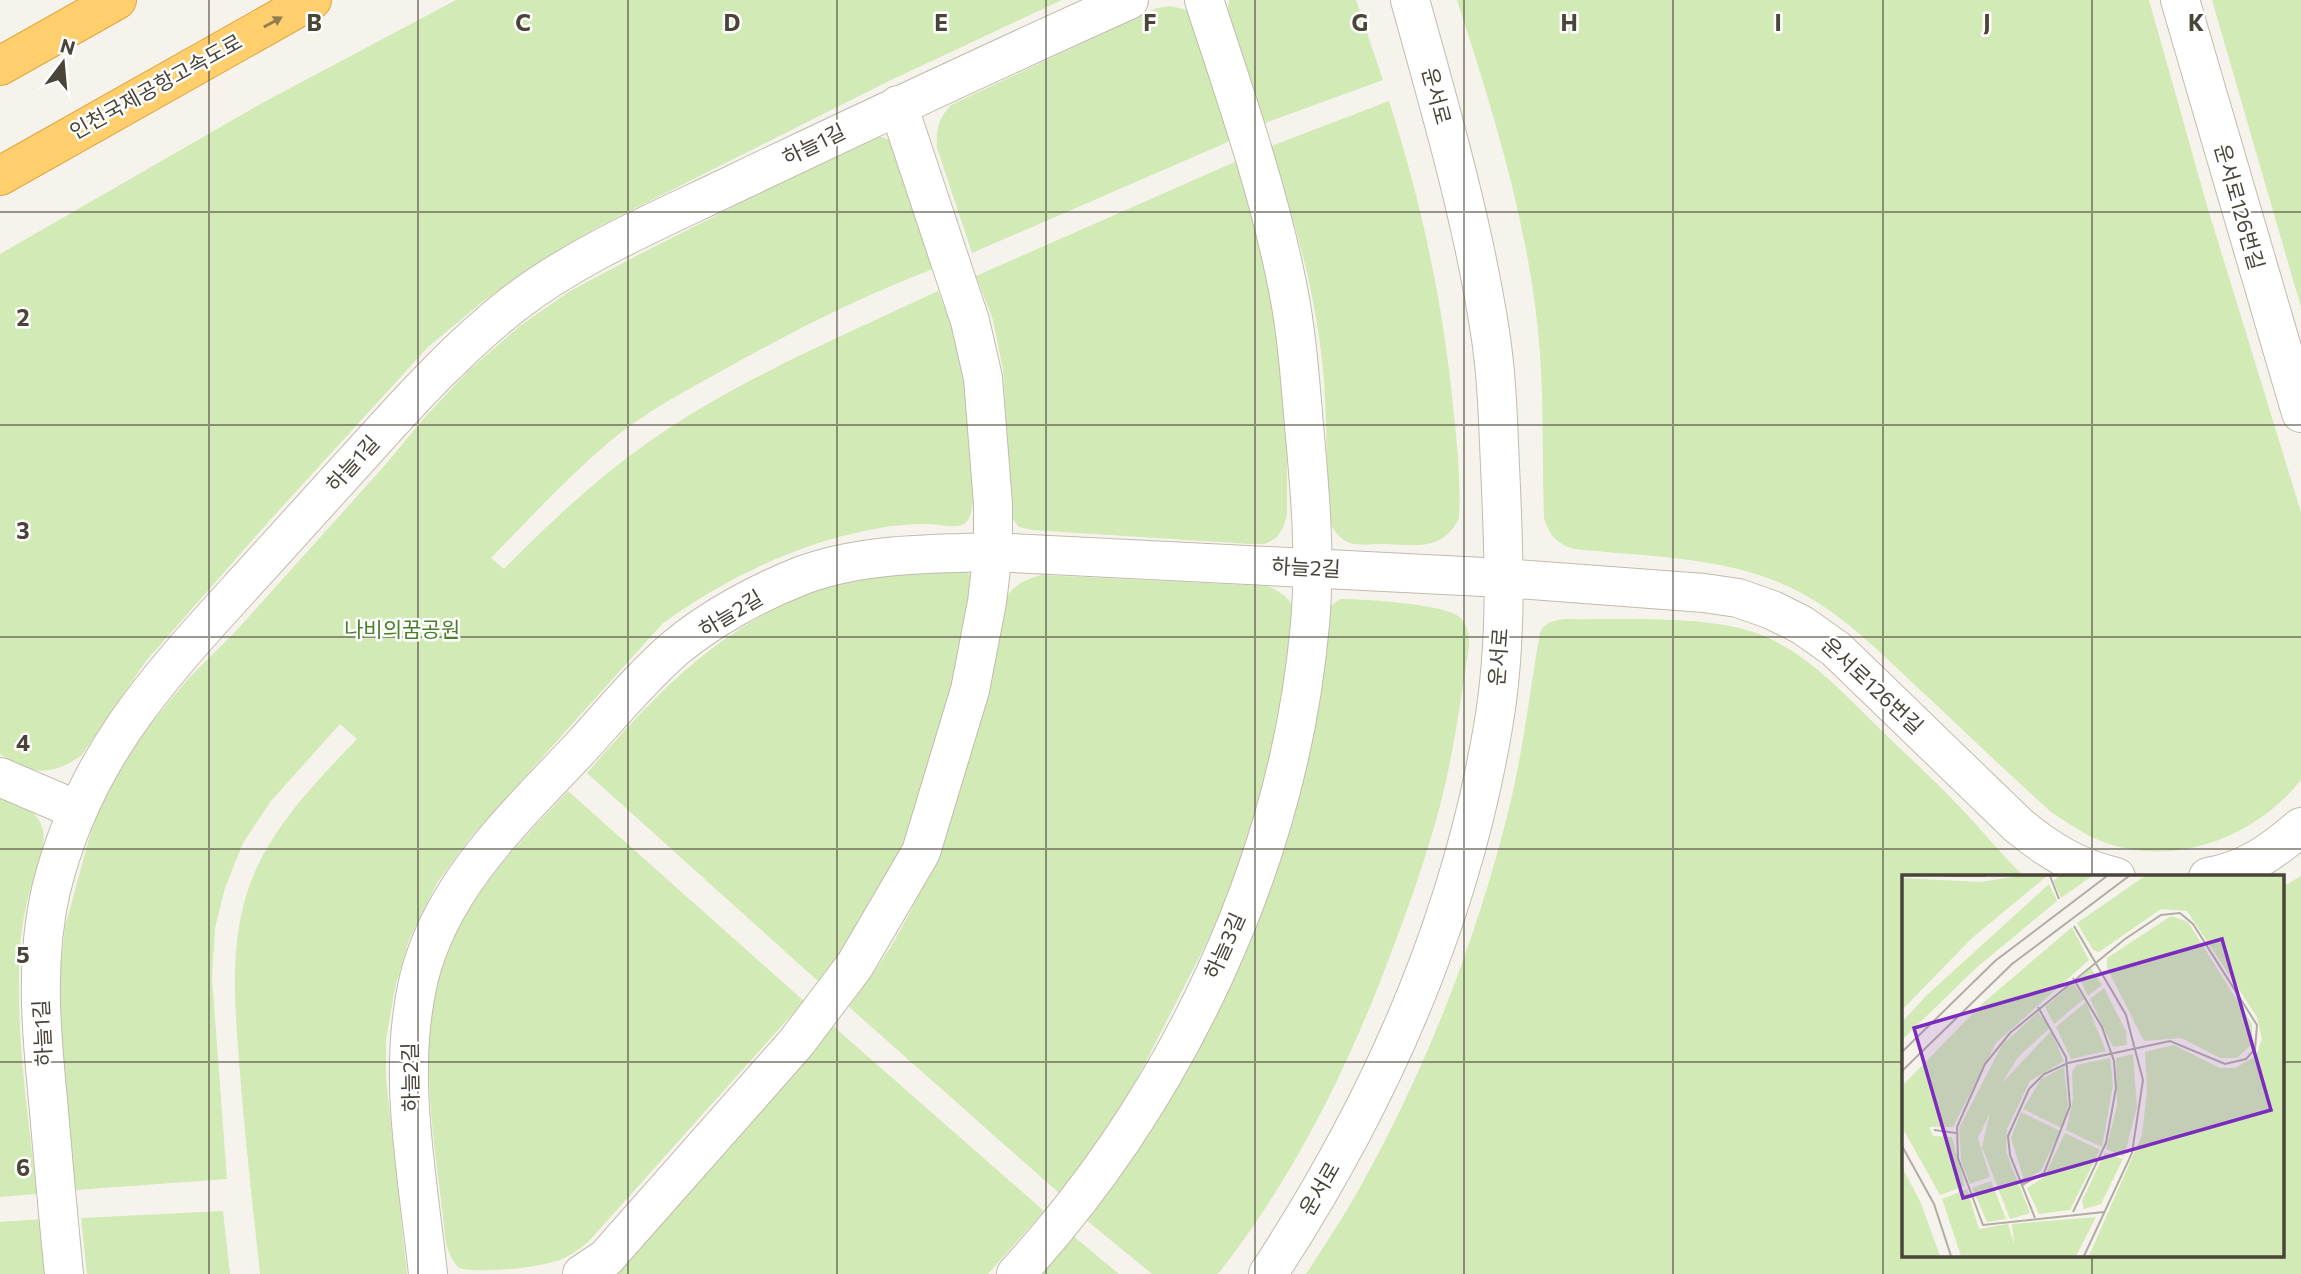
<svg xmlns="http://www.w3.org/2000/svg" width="2301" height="1274" viewBox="0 0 2301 1274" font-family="Commissioner,'Noto Sans KR',sans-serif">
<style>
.green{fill:#d2eab5}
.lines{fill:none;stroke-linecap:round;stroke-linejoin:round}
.minor-casing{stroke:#c2bbae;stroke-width:40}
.highway-casing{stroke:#e0a43c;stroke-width:40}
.minor{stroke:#fff;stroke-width:38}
.highway{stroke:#ffcf6e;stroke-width:38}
.oneway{fill:#937c4e}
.grid{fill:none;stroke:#4b4439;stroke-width:2;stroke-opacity:0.55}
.labels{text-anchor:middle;stroke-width:5;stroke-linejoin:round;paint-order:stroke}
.street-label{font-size:21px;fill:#4b4439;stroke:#fff}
.park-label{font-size:21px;fill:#4a7f2a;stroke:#fff}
.inset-road{fill:none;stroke:#b2ada4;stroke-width:2}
.view{fill:#7b2cbf;fill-opacity:0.15;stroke:#7b2cbf;stroke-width:3.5}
.inset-edge{fill:none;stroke:#4b4439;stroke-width:3.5}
.grid-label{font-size:23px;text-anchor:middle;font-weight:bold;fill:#4b4439;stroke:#fff;stroke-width:5;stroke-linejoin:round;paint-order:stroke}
</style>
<rect width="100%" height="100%" fill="#f6f3ec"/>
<path class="green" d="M456 0H1062L889 81 596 228 531 267 481 303 428 347 270 520 146 661 82 755C51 777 31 775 0 754V254L264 102Z
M1229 0H1356L1383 80 1260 125 1228 9Z
M1457 0H2149L2208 209 2301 512V780C2255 838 2172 869 2101 841 2083 834 2066 822 2050 811 2009 774 1969 736 1929 698 1881 654 1835 603 1773 580 1710 556 1640 556 1574 549 1556 543 1550 536 1544 518 1542 463 1544 407 1540 353 1531 232 1494 114 1457 0Z
M2212 0H2301V307L2293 280Z
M1170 6 1184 9 1197 18 1230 141 972 253 937 148C936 129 938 119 951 105L1157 8Z
M1389 101C1421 201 1443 302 1453 406 1457 443 1461 481 1459 518 1443 552 1414 545 1383 544 1373 544 1359 546 1350 543 1337 538 1331 527 1327 515 1327 470 1327 425 1324 381 1318 301 1296 222 1269 147Z
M882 137 893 141 936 268C863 295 793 331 725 369 685 391 643 413 608 443 567 478 529 519 491 558L504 569C547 525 592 483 643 446 730 383 840 337 938 291 947 313 954 334 960 357 966 381 986 512 964 524 954 529 938 524 927 524 912 524 895 525 880 528 802 541 725 578 662 624L469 839 437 883 409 940 395 988 386 1040V1078L407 1274H260C253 1207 245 1140 240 1073 235 1006 227 937 254 874 277 821 318 780 357 739L340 724 271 801 243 843 225 888 215 928 212 978 227 1179 76 1190 65 1087 61 1012V965L65 927 90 835 109 784 139 738 187 680 236 631 386 464 425 417 469 370 521 325 570 291 640 254 869 138Z
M1237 161 1248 188 1277 322 1287 433V515L1283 528 1276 538 1265 544H1250L1032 530 1019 527 1012 518 1003 370 993 320 976 276Z
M892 571 966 572 971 576 973 586 950 706 904 843 844 951 819 982 587 773C661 688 724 621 834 584 852 577 873 575 892 571Z
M1041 575 1267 586C1285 593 1292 601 1299 619L1262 791 1239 866 1213 930 1136 1081 1098 1144 1059 1193 849 1007C865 984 883 961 897 936 959 828 980 719 1004 600 1014 585 1024 580 1041 575Z
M1340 599C1363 599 1442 604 1458 616 1468 623 1469 635 1469 646 1461 698 1454 751 1441 802 1428 852 1411 900 1393 948 1350 1064 1295 1176 1218 1274H1152L1085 1219 1126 1167 1170 1095 1325 619 1331 606Z
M1564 619C1618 620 1688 616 1739 628 1796 641 1836 686 1876 725 1902 751 1930 776 1956 803 1980 827 2000 854 2025 877H1904V1255H2282V887L2301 876V1274H1306C1324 1246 1343 1218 1359 1189 1427 1068 1479 934 1511 800 1524 745 1530 689 1540 633 1545 622 1552 621 1564 619Z
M568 791 804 1001 589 1241C582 1247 574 1253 566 1257 548 1268 476 1274 459 1268 452 1262 449 1252 446 1244 437 1152 412 1041 447 952 472 890 523 839 568 791Z
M0 794C16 801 39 810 43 830 47 852 33 877 28 898 24 914 21 933 20 950 15 1032 28 1114 37 1194L0 1197Z
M833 1026 1044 1211 988 1274H614L686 1196Z
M223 1211 230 1274H87L81 1218Z
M42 1219 47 1274H0V1222Z
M1072 1235 1119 1274H1039Z"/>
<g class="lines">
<defs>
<path id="minor" d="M2180 0 2301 413
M0 777 77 810
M2208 877C2247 870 2272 852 2301 827
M64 1274C58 1216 53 1158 48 1100 41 1030 35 959 51 890 84 755 161 675 251 576 290 533 329 490 368 447 413 397 459 347 512 305 579 253 662 219 738 182 868 120 998 59 1129 0
M428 1274C418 1177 396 1074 419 978 443 882 518 815 583 745 612 713 641 678 674 649 711 618 759 592 803 575 863 553 930 554 993 552L1503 578 1704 593 1738 598 1772 610 1802 625 1836 649 2019 826C2049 851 2078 868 2116 877
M582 1274 606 1258 796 1043 855 965 921 852 970 690 987 602 993 552V504L983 378 970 321 898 105
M1016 1274C1177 1098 1289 863 1310 624 1316 557 1310 491 1304 425 1300 380 1297 334 1288 289 1269 191 1235 95 1204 0
M1268 1274C1377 1108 1460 923 1493 727 1508 641 1504 552 1500 466 1498 421 1497 376 1490 332 1473 221 1440 108 1410 0"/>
<path id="highway" d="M0 66 117 0
M0 176 312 0"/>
</defs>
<use href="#minor" class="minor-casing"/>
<use href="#highway" class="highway-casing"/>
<use href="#minor" class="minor"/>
<use href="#highway" class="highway"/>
</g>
<defs><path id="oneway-solid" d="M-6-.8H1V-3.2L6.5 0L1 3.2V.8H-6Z" transform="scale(1.75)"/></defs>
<use class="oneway" href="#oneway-solid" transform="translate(273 22) rotate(-29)"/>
<path class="grid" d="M209 0V1274M418 0V1274M628 0V1274M837 0V1274M1046 0V1274M1255 0V1274M1464 0V1274M1673 0V1274M1883 0V1274M2092 0V877M0 212H2301M0 425H2301M0 637H2301M0 849H2301M0 1062H1904M2282 1062H2301M2092 1255V1274"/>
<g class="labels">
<g class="street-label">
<text transform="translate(156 87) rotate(-29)" y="7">인천국제공항고속도로</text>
<text transform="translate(1436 96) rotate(75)" y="7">운서로</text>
<text transform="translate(814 145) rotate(-26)" y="7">하늘1길</text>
<text transform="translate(2239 207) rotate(74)" y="7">운서로126번길</text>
<text transform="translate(353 464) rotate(-48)" y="7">하늘1길</text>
<text transform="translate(1306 568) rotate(3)" y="7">하늘2길</text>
<text transform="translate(731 614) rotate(-31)" y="7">하늘2길</text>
<text transform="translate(1499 657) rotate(-86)" y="7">운서로</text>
<text transform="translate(1872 686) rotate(43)" y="7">운서로126번길</text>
<text transform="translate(1225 946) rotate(-66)" y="7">하늘3길</text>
<text transform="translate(43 1033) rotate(-93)" y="7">하늘1길</text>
<text transform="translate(411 1077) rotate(-91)" y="7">하늘2길</text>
<text transform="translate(1320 1189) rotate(-60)" y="7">운서로</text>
</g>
<g class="park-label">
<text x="402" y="637">나비의꿈공원</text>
</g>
</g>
<g transform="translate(1902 875)">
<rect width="382" height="382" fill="#f6f3ec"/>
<path d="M116 1H145L70 63 0 135V3L78 7ZM158 1H190L159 23 151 6ZM243 1H381V381H187L240 260 245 215 243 177 272 170 318 193H333L354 181 360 164 355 142 285 36 259 34 197 77 191 75 175 48ZM147 9 155 26 74 93 0 165V147L25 120ZM269 41 286 47 350 149V169L335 183H318L279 163 242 166 205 93V83ZM170 52 187 85 94 168 51 252H27L31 261 50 262 63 311 38 320 0 252V211L81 128ZM189 93 200 110 186 121 177 103ZM171 108 182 124 152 149 143 132ZM202 113 224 156 225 170 211 172 188 124ZM184 127 204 176 169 184 154 152ZM136 137 148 153 116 182 100 208 149 156 162 186 128 206 105 254 104 277 128 338 108 344 80 272 88 238 76 263 88 302 68 309 59 286 57 253 100 170ZM231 179 235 232 222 282 204 274 215 231 214 183ZM208 183 211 210 200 272 164 255 171 225 170 197 174 190ZM162 192 166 231 160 253 121 234 139 204ZM119 237 158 256 139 296 122 305 109 263ZM163 258 198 275 168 335 137 339 125 313 142 302ZM203 277 221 284 199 329 182 334 180 326ZM0 292 19 328 38 381H0ZM89 306 104 344 85 347 70 313ZM65 314 77 354 106 349 112 369 110 349 194 342 174 381H59L40 324Z" fill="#d2eab5"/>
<path class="inset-road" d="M43 1H84M148 1 157 24M172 51 224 140 241 205 230 278 182 381M0 177 93 86 205 1M0 196 110 89 227 1M32 255 54 258M0 271 32 329 49 381M120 310 142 298 168 231 164 182 136 132M171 337 204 268 214 213 212 186 200 152 171 103M133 343 108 280 106 261 127 214 142 199 166 188 268 166 323 189 344 184 353 174 355 150 291 49 278 38 259 40 223 64 108 158 83 189 55 252 56 283 81 350 202 337"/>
<path class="view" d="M320 64 369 235 61 323 12 153Z"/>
<rect width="382" height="382" class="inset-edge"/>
</g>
<g class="grid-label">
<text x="314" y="31">B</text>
<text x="523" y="31">C</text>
<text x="732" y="31">D</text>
<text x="941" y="31">E</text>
<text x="1150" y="31">F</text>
<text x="1360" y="31">G</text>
<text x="1569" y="31">H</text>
<text x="1778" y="31">I</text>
<text x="1987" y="31">J</text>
<text x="2196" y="31">K</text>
<text x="23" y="326">2</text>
<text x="23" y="539">3</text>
<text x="23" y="751">4</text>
<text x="23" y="963">5</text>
<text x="23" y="1176">6</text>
</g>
<g transform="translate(63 63) rotate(16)" stroke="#ffffff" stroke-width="5" paint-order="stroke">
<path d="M0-5L12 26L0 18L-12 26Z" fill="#4b4439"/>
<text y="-10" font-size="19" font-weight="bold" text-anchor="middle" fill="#4b4439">N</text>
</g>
</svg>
